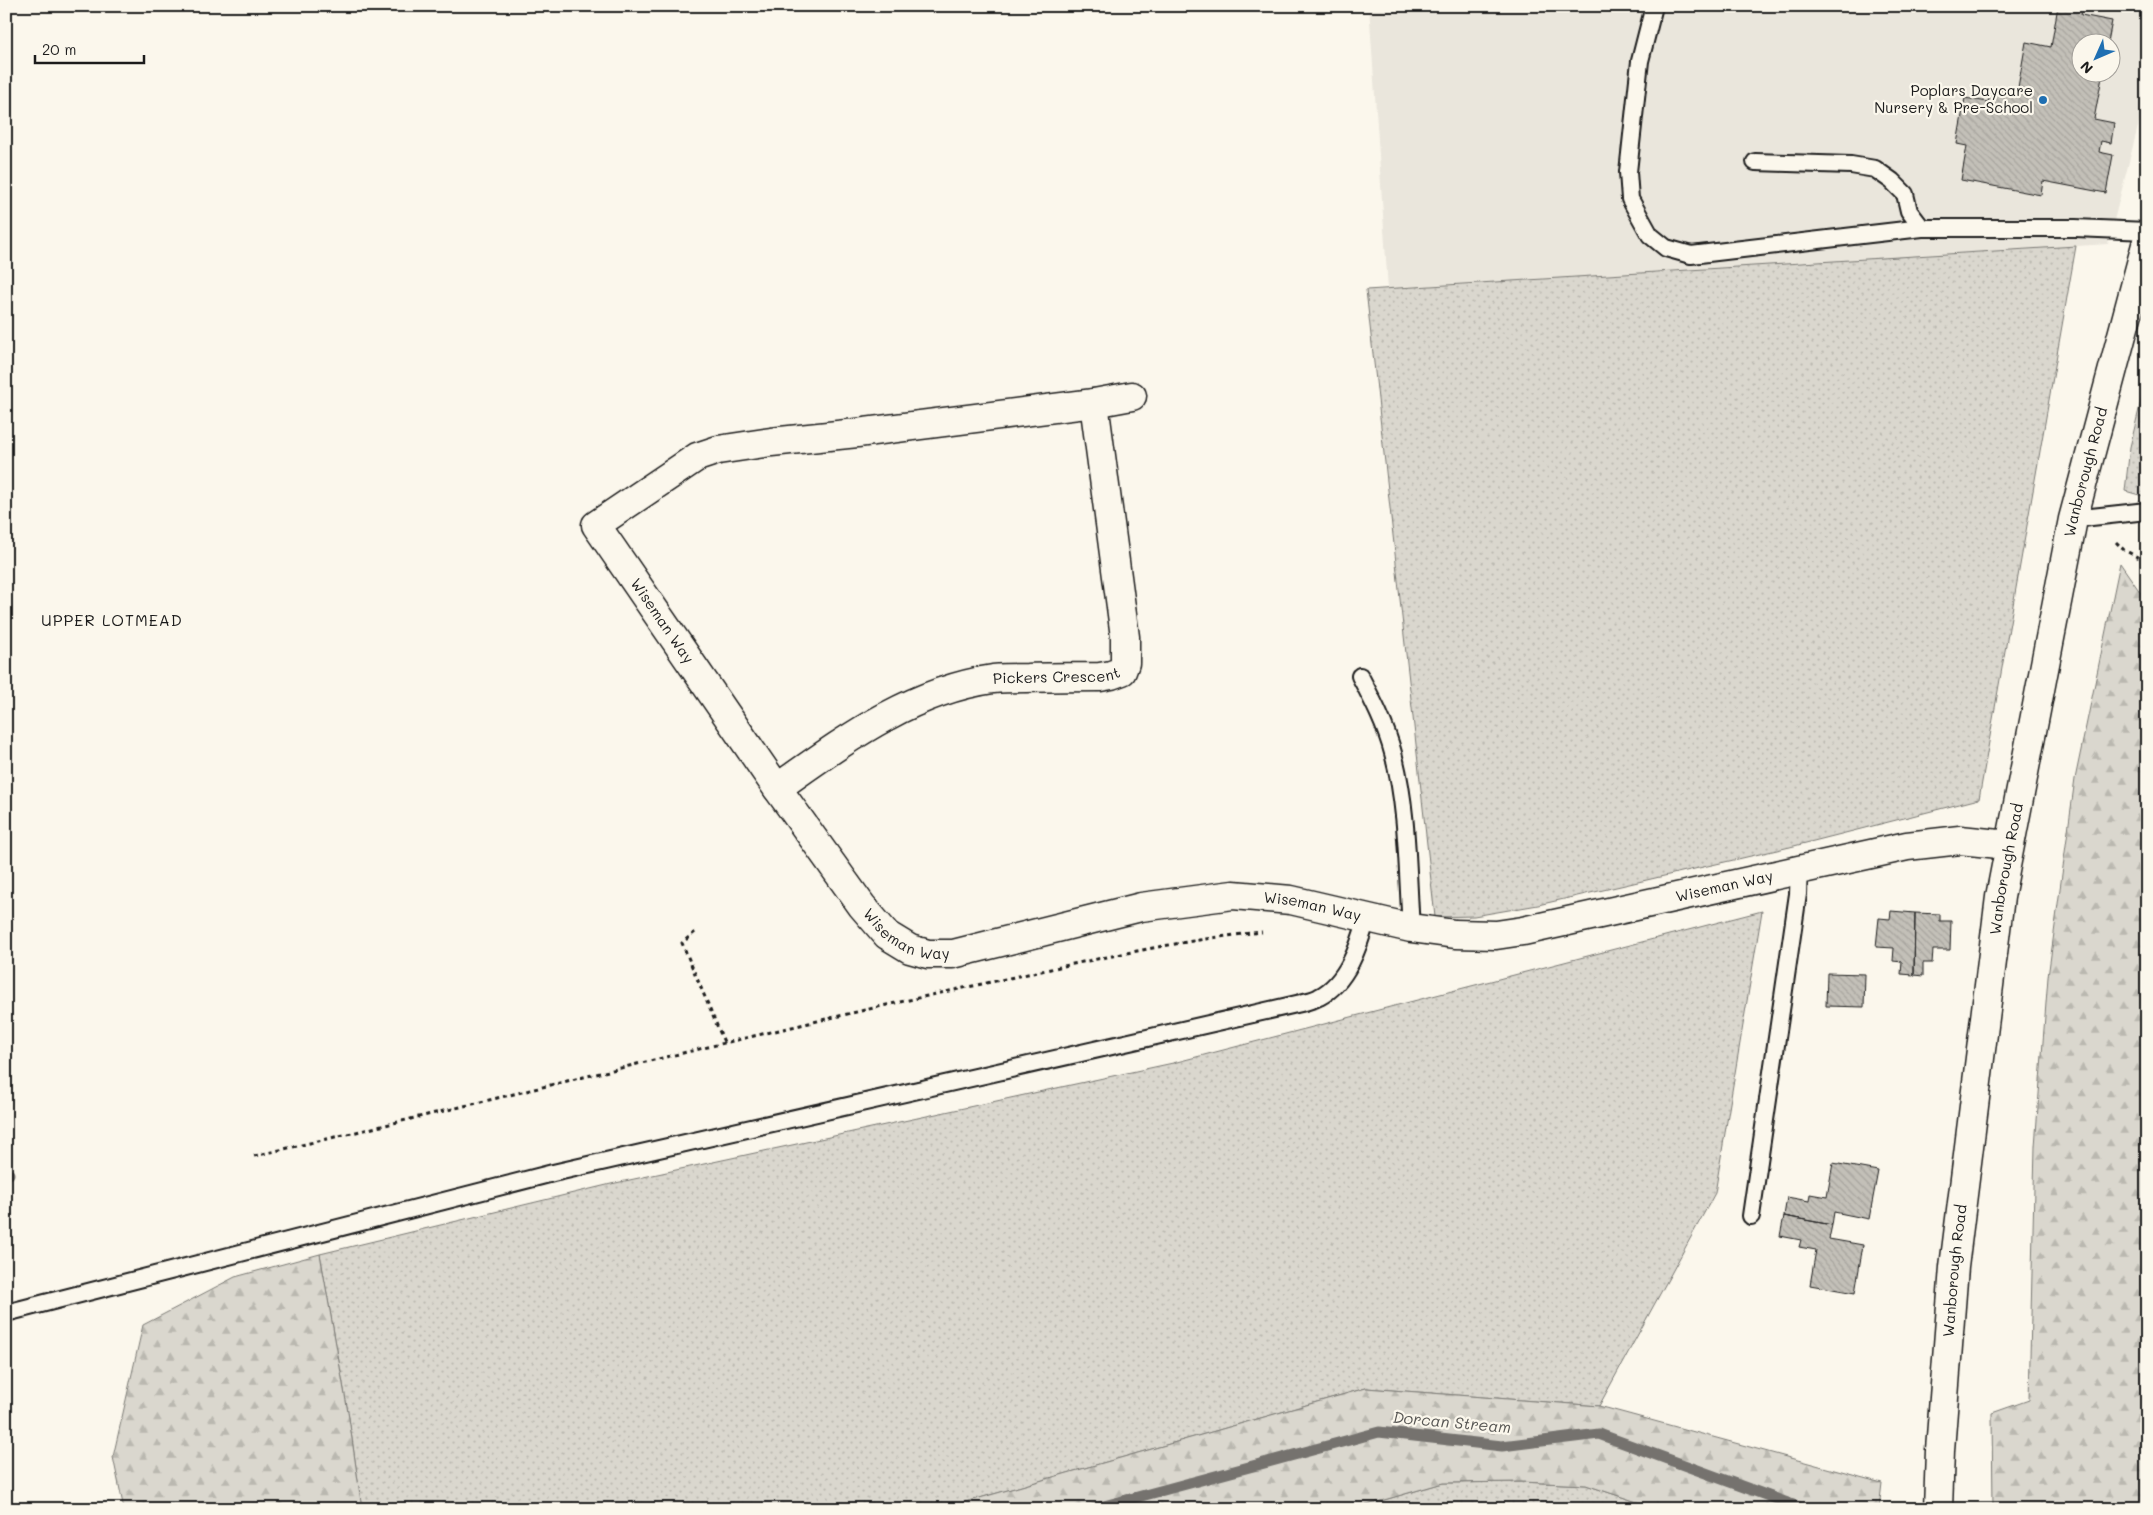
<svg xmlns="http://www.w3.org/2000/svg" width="2153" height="1515" viewBox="0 0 2153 1515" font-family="Mali,sans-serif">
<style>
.built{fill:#eae6dc;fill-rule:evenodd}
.grass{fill:url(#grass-dots);stroke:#7b7a75}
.forest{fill:url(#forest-firs);stroke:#7b7a75}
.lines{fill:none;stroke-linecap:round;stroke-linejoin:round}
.stream{stroke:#74726e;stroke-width:11}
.building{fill:url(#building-back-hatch);stroke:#1c1c1c}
.lane-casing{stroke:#1c1c1c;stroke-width:20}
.street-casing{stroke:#1c1c1c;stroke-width:31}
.secondary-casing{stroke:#1c1c1c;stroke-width:31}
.path{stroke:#1c1c1c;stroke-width:3;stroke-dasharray:4 4;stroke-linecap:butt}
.lane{stroke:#fbf7ec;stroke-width:16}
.street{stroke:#fbf7ec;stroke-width:28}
.secondary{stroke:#fbf7ec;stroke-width:28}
.poi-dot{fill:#1f6fb2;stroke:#fbf7ec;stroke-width:2}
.labels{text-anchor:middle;stroke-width:4.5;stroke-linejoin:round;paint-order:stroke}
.poi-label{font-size:15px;fill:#1c1c1c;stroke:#fbf7ec;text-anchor:end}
.street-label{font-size:15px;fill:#1c1c1c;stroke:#fbf7ec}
.neighbourhood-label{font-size:16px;letter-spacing:1px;fill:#1c1c1c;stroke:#fbf7ec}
.water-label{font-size:16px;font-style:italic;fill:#575653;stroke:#fbf7ec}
</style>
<defs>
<pattern id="grass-dots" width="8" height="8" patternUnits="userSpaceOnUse" patternTransform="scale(1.25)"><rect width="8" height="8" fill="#dad7ce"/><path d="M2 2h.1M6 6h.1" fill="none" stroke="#bab8b0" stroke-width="1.8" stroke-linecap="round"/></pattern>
<pattern id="forest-firs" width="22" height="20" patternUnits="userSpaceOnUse" patternTransform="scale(1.25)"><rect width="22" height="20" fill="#dad7ce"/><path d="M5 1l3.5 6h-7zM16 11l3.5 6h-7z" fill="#bab8b0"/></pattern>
<pattern id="building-back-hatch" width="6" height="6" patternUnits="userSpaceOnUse" patternTransform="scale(1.25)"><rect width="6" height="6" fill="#c3c0b8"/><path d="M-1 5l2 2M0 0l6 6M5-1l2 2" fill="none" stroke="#a7a49e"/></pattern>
</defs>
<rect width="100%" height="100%" fill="#fbf7ec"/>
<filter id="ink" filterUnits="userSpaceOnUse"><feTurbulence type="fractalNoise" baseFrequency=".02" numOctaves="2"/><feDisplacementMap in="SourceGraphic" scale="10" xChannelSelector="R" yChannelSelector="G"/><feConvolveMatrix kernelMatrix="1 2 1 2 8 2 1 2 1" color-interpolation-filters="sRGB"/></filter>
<g filter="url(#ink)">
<path class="built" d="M1369 6H2147V91L2108 244 1388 289ZM2080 42H2110V72H2080Z"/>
<path class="grass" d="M2076 246 1979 799 1790 847 1538 905 1474 916 1435 917 1366 290Z
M2147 376V495L2143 496 2125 491 2130 447Z
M1762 911 1715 1193 1599 1406 1366 1388 941 1509H362L349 1418 320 1254 611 1184 1173 1063Z
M1522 1482 1586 1485 1658 1509H1353L1443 1483Z"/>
<path class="forest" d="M2120 563 2147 602V1509H1993L1992 1413 2029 1400 2035 1146 2048 977 2075 779Z
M320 1254 349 1418 362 1509H124L113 1457 143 1325 235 1277Z
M1366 1388 1599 1406 1882 1483 1879 1509H1658L1586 1485 1522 1482 1443 1483 1353 1509H941Z"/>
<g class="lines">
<path class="stream" d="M6 1174H9
M1093 1509 1379 1432 1502 1446 1599 1434 1804 1509"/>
</g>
<path class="building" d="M2058 6H2083L2081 15 2112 21 2108 42H2080V72H2103L2094 119 2114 123 2111 143 2101 141 2099 152 2113 155 2106 193 2043 181 2041 195 1961 180 1967 146 1957 144 1965 98 1988 102 1991 88 2017 93 2026 42 2051 47Z
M1891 911 1915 913 1914 975 1901 974 1902 962 1893 961 1894 948 1876 947 1879 918 1890 919Z
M1915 913 1940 914V921H1951L1950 950H1933L1932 963H1923V976L1914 975Z
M1827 973 1865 974 1864 1007 1826 1006Z
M1833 1163 1878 1171 1869 1219 1834 1212 1832 1225 1784 1216 1787 1197 1809 1201 1810 1194 1827 1197Z
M1784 1216 1832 1225 1829 1239 1863 1245 1855 1293 1810 1285 1816 1250 1799 1247 1801 1240 1780 1236Z"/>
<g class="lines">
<defs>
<path id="lane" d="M1654 6 1640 61 1628 172 1630 199 1650 235 1666 248 1691 255 1922 228H2075L2147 231
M1755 162 1851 165 1875 169 1892 181 1905 194 1909 211 1922 228
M2073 519 2147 511
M1360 676C1373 701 1386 726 1393 753 1408 809 1407 870 1411 928
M1751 1216 1798 894 1799 868
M6 1313 553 1173 1301 1003C1307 1001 1314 1000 1319 997 1347 983 1359 946 1367 918"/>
<g id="street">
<path id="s1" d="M1132 396 1094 403 857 433 771 442 718 450 697 457 596 525 777 788 862 906 887 935 910 949 928 954H953L1141 907 1233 895 1291 900 1411 928 1455 934 1496 935 1523 931 1907 846 1960 840 2009 845"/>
<path id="s2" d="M777 788C844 741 910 691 993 679 1004 678 1016 678 1027 678 1051 677 1075 677 1100 677L1111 675 1122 671 1125 663V637L1094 403"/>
</g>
<g id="secondary">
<path id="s3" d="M1938 1509 1940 1450 1954 1267 2000 897 2073 519 2147 241"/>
</g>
</defs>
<use href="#lane" class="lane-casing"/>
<use href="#street" class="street-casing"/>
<use href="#secondary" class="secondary-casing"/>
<path class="path" d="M2116 542 2124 550 2147 562
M695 932 682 943 724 1042
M254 1156C470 1106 684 1051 900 1002 958 989 1015 977 1073 964 1136 951 1198 938 1262 932"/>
<use href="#lane" class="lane"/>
<use href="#street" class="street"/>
<use href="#secondary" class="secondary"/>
</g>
</g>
<circle class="poi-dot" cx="2043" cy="100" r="5"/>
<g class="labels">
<g class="poi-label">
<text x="2033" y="96">Poplars Daycare<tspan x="2033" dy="17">Nursery &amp; Pre-School</tspan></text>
</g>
<g class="street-label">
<text dy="5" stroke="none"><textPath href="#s3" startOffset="1049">Wanborough Road</textPath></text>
<text dy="5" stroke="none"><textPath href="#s1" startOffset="678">Wiseman Way</textPath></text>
<text dy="5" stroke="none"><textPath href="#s2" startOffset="308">Pickers Crescent</textPath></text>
<text dy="5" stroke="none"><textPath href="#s3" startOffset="644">Wanborough Road</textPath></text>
<text dy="5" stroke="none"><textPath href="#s1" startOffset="1922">Wiseman Way</textPath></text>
<text dy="5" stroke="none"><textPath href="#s1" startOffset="1502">Wiseman Way</textPath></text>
<text dy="5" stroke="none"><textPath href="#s1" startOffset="1082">Wiseman Way</textPath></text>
<text dy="5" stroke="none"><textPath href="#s3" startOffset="239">Wanborough Road</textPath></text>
</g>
<g class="neighbourhood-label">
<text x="112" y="626">UPPER LOTMEAD</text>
</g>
<g class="water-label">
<text transform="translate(1452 1422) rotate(5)" y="6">Dorcan Stream</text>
</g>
</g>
<rect width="2153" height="1515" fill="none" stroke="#fbf7ec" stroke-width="25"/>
<rect x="12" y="12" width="2128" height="1490" fill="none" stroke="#1c1c1c" stroke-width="2" filter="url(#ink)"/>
<g transform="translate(2096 58) rotate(225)"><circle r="24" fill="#fbf7ec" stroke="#a29f99"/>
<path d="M0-4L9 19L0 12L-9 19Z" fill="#1f6fb2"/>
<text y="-8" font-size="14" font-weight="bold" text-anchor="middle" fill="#1c1c1c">N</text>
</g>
<path d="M35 55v8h109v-8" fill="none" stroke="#1c1c1c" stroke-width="2.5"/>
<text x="42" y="55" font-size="15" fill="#1c1c1c" stroke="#fbf7ec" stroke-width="4" paint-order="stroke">20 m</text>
</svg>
